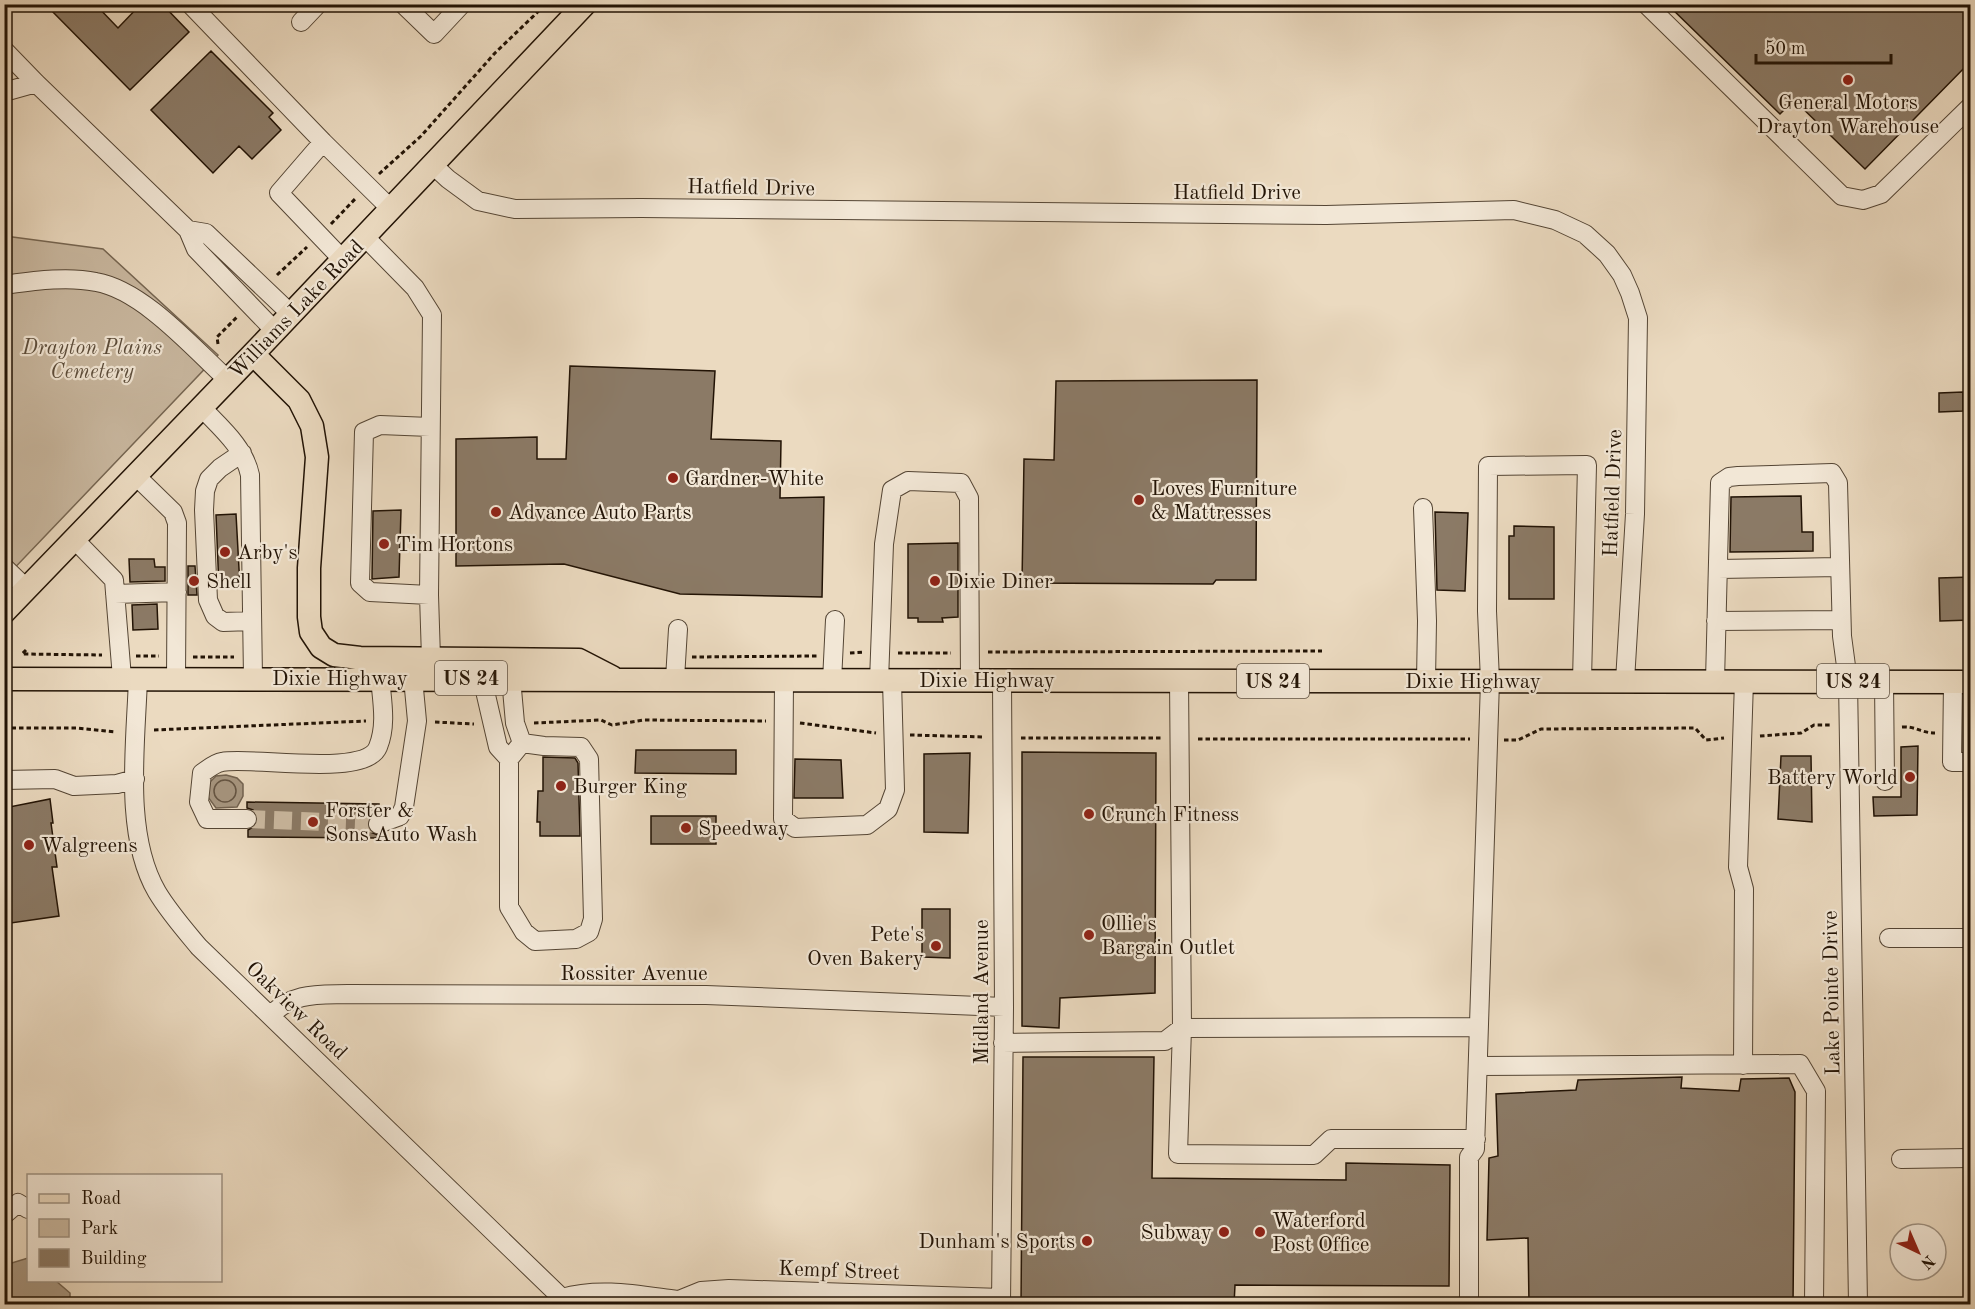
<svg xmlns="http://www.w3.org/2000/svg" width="1975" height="1309" viewBox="0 0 1975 1309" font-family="'Old Standard TT',serif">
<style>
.green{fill:#c9b8a0;stroke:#766652;stroke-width:1.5}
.water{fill:#a79680;stroke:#72624f;stroke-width:1.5}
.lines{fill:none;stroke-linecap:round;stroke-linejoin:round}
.shore{stroke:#645442;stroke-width:1.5}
.building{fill:#8b7a66;stroke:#221305;stroke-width:1.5}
.minor-tunnel{stroke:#cdbca4;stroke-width:18;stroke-dasharray:18 9;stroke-linecap:butt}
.minor-casing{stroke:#544534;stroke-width:20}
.major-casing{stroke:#221305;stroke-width:25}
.path{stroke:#221305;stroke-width:3;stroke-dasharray:4.5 3;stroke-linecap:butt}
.minor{stroke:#f2e7d6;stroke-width:18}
.major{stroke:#ebdac0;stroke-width:22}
.poi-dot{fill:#8f2418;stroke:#f2e7d6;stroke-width:2}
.labels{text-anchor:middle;stroke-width:4.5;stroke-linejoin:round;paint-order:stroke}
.shield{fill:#f2e7d6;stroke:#605344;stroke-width:1.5}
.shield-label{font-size:20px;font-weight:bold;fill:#221305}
.poi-label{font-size:21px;fill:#221305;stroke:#f2e7d6;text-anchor:start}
.street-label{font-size:21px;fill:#221305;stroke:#f2e7d6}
.park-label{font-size:21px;font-style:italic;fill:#5c4d3b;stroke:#f2e7d6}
</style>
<rect width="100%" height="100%" fill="#ebdac0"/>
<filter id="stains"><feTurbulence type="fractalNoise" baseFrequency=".00333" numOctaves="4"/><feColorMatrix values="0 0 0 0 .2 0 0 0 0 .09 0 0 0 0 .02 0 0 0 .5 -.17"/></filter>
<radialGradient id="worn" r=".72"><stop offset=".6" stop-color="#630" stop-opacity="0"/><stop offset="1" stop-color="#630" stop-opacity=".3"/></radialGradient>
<path class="green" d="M5 236 103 249 218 355 5 578Z"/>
<path class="water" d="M226 775 237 778 243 784V796L237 807 216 808 208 797V784L216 776Z
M28 1258V1280L56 1281 70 1293V1304H5V1265Z"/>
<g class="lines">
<path class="shore" d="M214 791a11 11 0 1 1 22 0a11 11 0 1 1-22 0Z"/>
</g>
<path class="building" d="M45 4H95L118 28 141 4H162L189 32 130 90Z
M1667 4H1971V61L1865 169 1794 100 1780 114Z
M211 51 273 113 269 117 281 130 252 159 239 146 213 173 151 110Z
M570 366 715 371 711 439 781 441 780 498 824 497 822 597 680 594 564 564 456 566V439L537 437V459H566Z
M1257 380 1256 580H1216L1213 584 1022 583 1024 459 1054 460 1056 381Z
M1963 392V411L1939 412V393Z
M1801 496 1802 532H1813V551L1730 552 1731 497Z
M401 510 399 577 372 579 373 511Z
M1435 512 1468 513 1465 591 1437 590Z
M236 514 240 587 219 588 216 515Z
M1514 526 1554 527V599H1509V536H1514Z
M958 543V617L942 618 943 622H918V618H908V544Z
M129 559H154L155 567H165V581L130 582Z
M188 566H195L197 595H188Z
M1971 577V620L1940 621 1939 578Z
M157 604 158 629 133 630 132 605Z
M1918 746 1917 815 1874 816 1873 797H1901V747Z
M636 750H736V774L635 773Z
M1022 752 1156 753 1155 993 1060 998 1059 1028 1022 1026Z
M970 753 968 833 924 832V754Z
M1781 756H1811L1812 822 1778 819Z
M543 757 575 758 578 763 580 836H540V822H537L538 791H543Z
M795 759 841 760 843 798H794Z
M50 799 53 823H51L57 867H52L59 916 4 924V808Z
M247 802 379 804 378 812 370 816 367 823 370 832 378 835V838L248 837V830L256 825 258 818 253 810 247 808Z
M651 816H716V844H651Z
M922 909H950V958L922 957Z
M1023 1057H1154L1152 1178 1346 1180V1163L1450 1165 1449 1286 1235 1285 1234 1305H1021Z
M1682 1077 1681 1088 1739 1091 1741 1079 1789 1078 1795 1092 1793 1305 1529 1304 1528 1238 1487 1240 1489 1158 1498 1156 1496 1094 1576 1090 1578 1080Z"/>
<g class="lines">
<path class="minor-tunnel" d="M247 819 378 824"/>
<defs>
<path id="minor" d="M190 4 323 142 279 193 343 260
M403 4 434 34 462 4
M1646 4 1842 196 1863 200 1881 194 1970 107
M301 22 318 4
M4 50 36 83 188 230 196 249 275 331
M4 92 36 83
M323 142 391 209
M433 165 448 179 478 201 515 209 641 208 1326 215 1514 210 1555 220 1585 234 1607 254 1622 275 1630 293 1638 318 1635 514 1625 681
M188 230 206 233 291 314
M365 237 415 288 432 315 429 595 431 658
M4 285C34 281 67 276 96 282 143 290 194 349 228 380
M202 408C221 428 244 447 250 475L253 678
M242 453 220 468 209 479 205 491 204 510 208 600 215 616 223 622 252 621
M136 476 173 512 177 523 176 678
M1423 508 1427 621 1426 681
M75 540 114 580 122 678
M4 567 27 589
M1718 569 1840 567
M115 594 177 592
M429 595 370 592 360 583 364 432 380 425 430 427
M1716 621 1841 620
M138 678C136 743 123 834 157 892 169 912 184 929 199 947L568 1304
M482 678 498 747 509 759
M511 678 515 723 522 743
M675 679 678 629
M784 680 783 819 795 828 867 825 888 809 895 790 892 681
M1179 680 1182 1028 1178 1154 1314 1155 1331 1139H1476
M832 681 835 620
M879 681 884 544 892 490 908 481 961 483 969 498 970 680
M1715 681 1720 483 1729 477 1738 476 1832 473 1838 483 1842 636 1848 681 1858 1304
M1884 681 1885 781
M1953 682 1952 762H1970
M522 743 544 746 581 747 589 759 593 919 589 932 576 939 535 941 524 932 509 907V759Z
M4 780 55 779 74 786 117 784 135 779
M247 819H207L199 802 202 773C208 769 215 763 222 762 251 756 366 778 378 747 387 725 382 701 380 678
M378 824 400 816 404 807 417 721 413 678
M1889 938H1970
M271 1015C294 992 317 995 348 994L706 995 1004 1007
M1003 1043 1165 1041 1182 1028 1479 1027
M1743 1065 1744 889 1738 867 1744 681
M1478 1066 1800 1064 1816 1091 1814 1304
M1901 1159 1970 1158
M4 1215 18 1203 28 1209
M562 1298C600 1287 638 1295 677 1300
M669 1304 701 1291 729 1289 1001 1298
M1001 1304 1004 1007 1002 680
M1469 1304V1157L1475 1149 1490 681 1487 611 1488 466 1587 465 1582 681"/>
<path id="major" d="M253 354 299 400 312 426 317 457 309 568V617L311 632 321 647 334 655 360 658 579 660 612 677
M4 612 253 354 585 4
M4 679 1970 682"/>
</defs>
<use href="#minor" class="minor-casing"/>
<use href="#major" class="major-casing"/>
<path class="path" d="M379 174 421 136 495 53 546 4
M331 224 356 198
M277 275 307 247
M218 344 217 337 237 317
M26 650 22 654 102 655
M988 652 1322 651
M850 653 864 652
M898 653H951
M136 656H159
M193 657H234
M692 657 817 656
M435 722 474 724
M534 723 601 720 612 725 644 720 766 721
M800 723 876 733
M1902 727C1916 726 1921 733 1935 733
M4 728H76L115 732
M154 730 366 721
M910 735 984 737
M1760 736 1801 733 1814 725H1832
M1021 738H1161
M1198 739H1470
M1504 740H1518L1541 729 1695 728 1706 740 1724 738"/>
<use href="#minor" class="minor"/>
<use href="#major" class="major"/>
</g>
<g class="poi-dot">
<circle cx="1848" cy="80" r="6"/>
<circle cx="673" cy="478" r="6"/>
<circle cx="1139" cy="500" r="6"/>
<circle cx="496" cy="512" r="6"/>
<circle cx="384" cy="544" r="6"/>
<circle cx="225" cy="552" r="6"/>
<circle cx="194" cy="581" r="6"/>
<circle cx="935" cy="581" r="6"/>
<circle cx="1910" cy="777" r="6"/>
<circle cx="561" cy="786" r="6"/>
<circle cx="1089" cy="814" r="6"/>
<circle cx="313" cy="822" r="6"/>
<circle cx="686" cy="828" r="6"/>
<circle cx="29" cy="845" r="6"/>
<circle cx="1089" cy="935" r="6"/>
<circle cx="936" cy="946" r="6"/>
<circle cx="1224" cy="1232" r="6"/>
<circle cx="1260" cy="1232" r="6"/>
<circle cx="1087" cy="1241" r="6"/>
</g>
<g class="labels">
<g class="shield">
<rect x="435" y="661" width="72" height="34" rx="4.5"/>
<rect x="1237" y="664" width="72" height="34" rx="4.5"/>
<rect x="1817" y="664" width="72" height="34" rx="4.5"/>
</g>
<g class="shield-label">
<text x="471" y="685">US 24</text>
<text x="1273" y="688">US 24</text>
<text x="1853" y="688">US 24</text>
</g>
<g class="poi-label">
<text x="1848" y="109" text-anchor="middle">General Motors<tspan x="1848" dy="24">Drayton Warehouse</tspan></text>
<text x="685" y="485">Gardner-White</text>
<text x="1151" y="495">Loves Furniture<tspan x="1151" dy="24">&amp; Mattresses</tspan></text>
<text x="508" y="519">Advance Auto Parts</text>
<text x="396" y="551">Tim Hortons</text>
<text x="237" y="559">Arby's</text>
<text x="206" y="588">Shell</text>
<text x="947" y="588">Dixie Diner</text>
<text x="1898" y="784" text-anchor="end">Battery World</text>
<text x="573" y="793">Burger King</text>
<text x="325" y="817">Forster &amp;<tspan x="325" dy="24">Sons Auto Wash</tspan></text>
<text x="1101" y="821">Crunch Fitness</text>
<text x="698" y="835">Speedway</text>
<text x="41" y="852">Walgreens</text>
<text x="1101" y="930">Ollie's<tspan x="1101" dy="24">Bargain Outlet</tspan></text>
<text x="924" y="941" text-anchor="end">Pete's<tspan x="924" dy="24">Oven Bakery</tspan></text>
<text x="1272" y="1227">Waterford<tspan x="1272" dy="24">Post Office</tspan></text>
<text x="1212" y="1239" text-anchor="end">Subway</text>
<text x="1075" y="1248" text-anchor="end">Dunham's Sports</text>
</g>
<g class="street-label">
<text transform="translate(751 187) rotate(1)" y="7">Hatfield Drive</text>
<text x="1237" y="199">Hatfield Drive</text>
<text transform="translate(296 309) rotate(-46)" y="7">Williams Lake Road</text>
<text transform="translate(1612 493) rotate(-88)" y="7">Hatfield Drive</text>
<text x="340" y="685">Dixie Highway</text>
<text x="987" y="687">Dixie Highway</text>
<text x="1473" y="688">Dixie Highway</text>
<text x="634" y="980">Rossiter Avenue</text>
<text transform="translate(981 992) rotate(-90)" y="7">Midland Avenue</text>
<text transform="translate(1831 993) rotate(-91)" y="7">Lake Pointe Drive</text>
<text transform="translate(297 1010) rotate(44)" y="7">Oakview Road</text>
<text transform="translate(839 1270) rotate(2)" y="7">Kempf Street</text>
</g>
<g class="park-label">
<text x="92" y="354">Drayton Plains<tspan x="92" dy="24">Cemetery</tspan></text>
</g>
</g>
<rect width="1975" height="1309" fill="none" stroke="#ebdac0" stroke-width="24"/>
<rect x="6" y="6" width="1963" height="1297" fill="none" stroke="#221305" stroke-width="3"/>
<rect x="12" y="12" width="1951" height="1285" fill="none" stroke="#221305" stroke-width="1.5"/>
<rect x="27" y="1174" width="195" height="108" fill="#f2e7d6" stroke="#9f9282" stroke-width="1.5"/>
<rect x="39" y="1194" width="30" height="9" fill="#ebdac0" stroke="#9f9282" stroke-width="1.5"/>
<text x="81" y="1204" font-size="18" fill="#221305">Road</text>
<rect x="39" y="1219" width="30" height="18" fill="#c9b8a0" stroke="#9f9282" stroke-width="1.5"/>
<text x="81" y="1234" font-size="18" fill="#221305">Park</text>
<rect x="39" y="1249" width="30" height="18" fill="#8b7a66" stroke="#9f9282" stroke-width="1.5"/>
<text x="81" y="1264" font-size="18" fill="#221305">Building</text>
<g transform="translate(1918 1252) rotate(136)"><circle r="28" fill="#f2e7d6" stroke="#9f9282" stroke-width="1.5"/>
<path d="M0-4.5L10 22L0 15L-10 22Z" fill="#8f2418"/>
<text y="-9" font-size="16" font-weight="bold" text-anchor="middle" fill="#221305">N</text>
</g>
<path d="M1756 54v9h135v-9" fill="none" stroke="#221305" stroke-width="3"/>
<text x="1765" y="54" font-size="18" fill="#221305" stroke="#f2e7d6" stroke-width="4.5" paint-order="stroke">50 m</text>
<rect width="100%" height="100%" filter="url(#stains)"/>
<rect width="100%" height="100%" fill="url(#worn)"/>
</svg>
